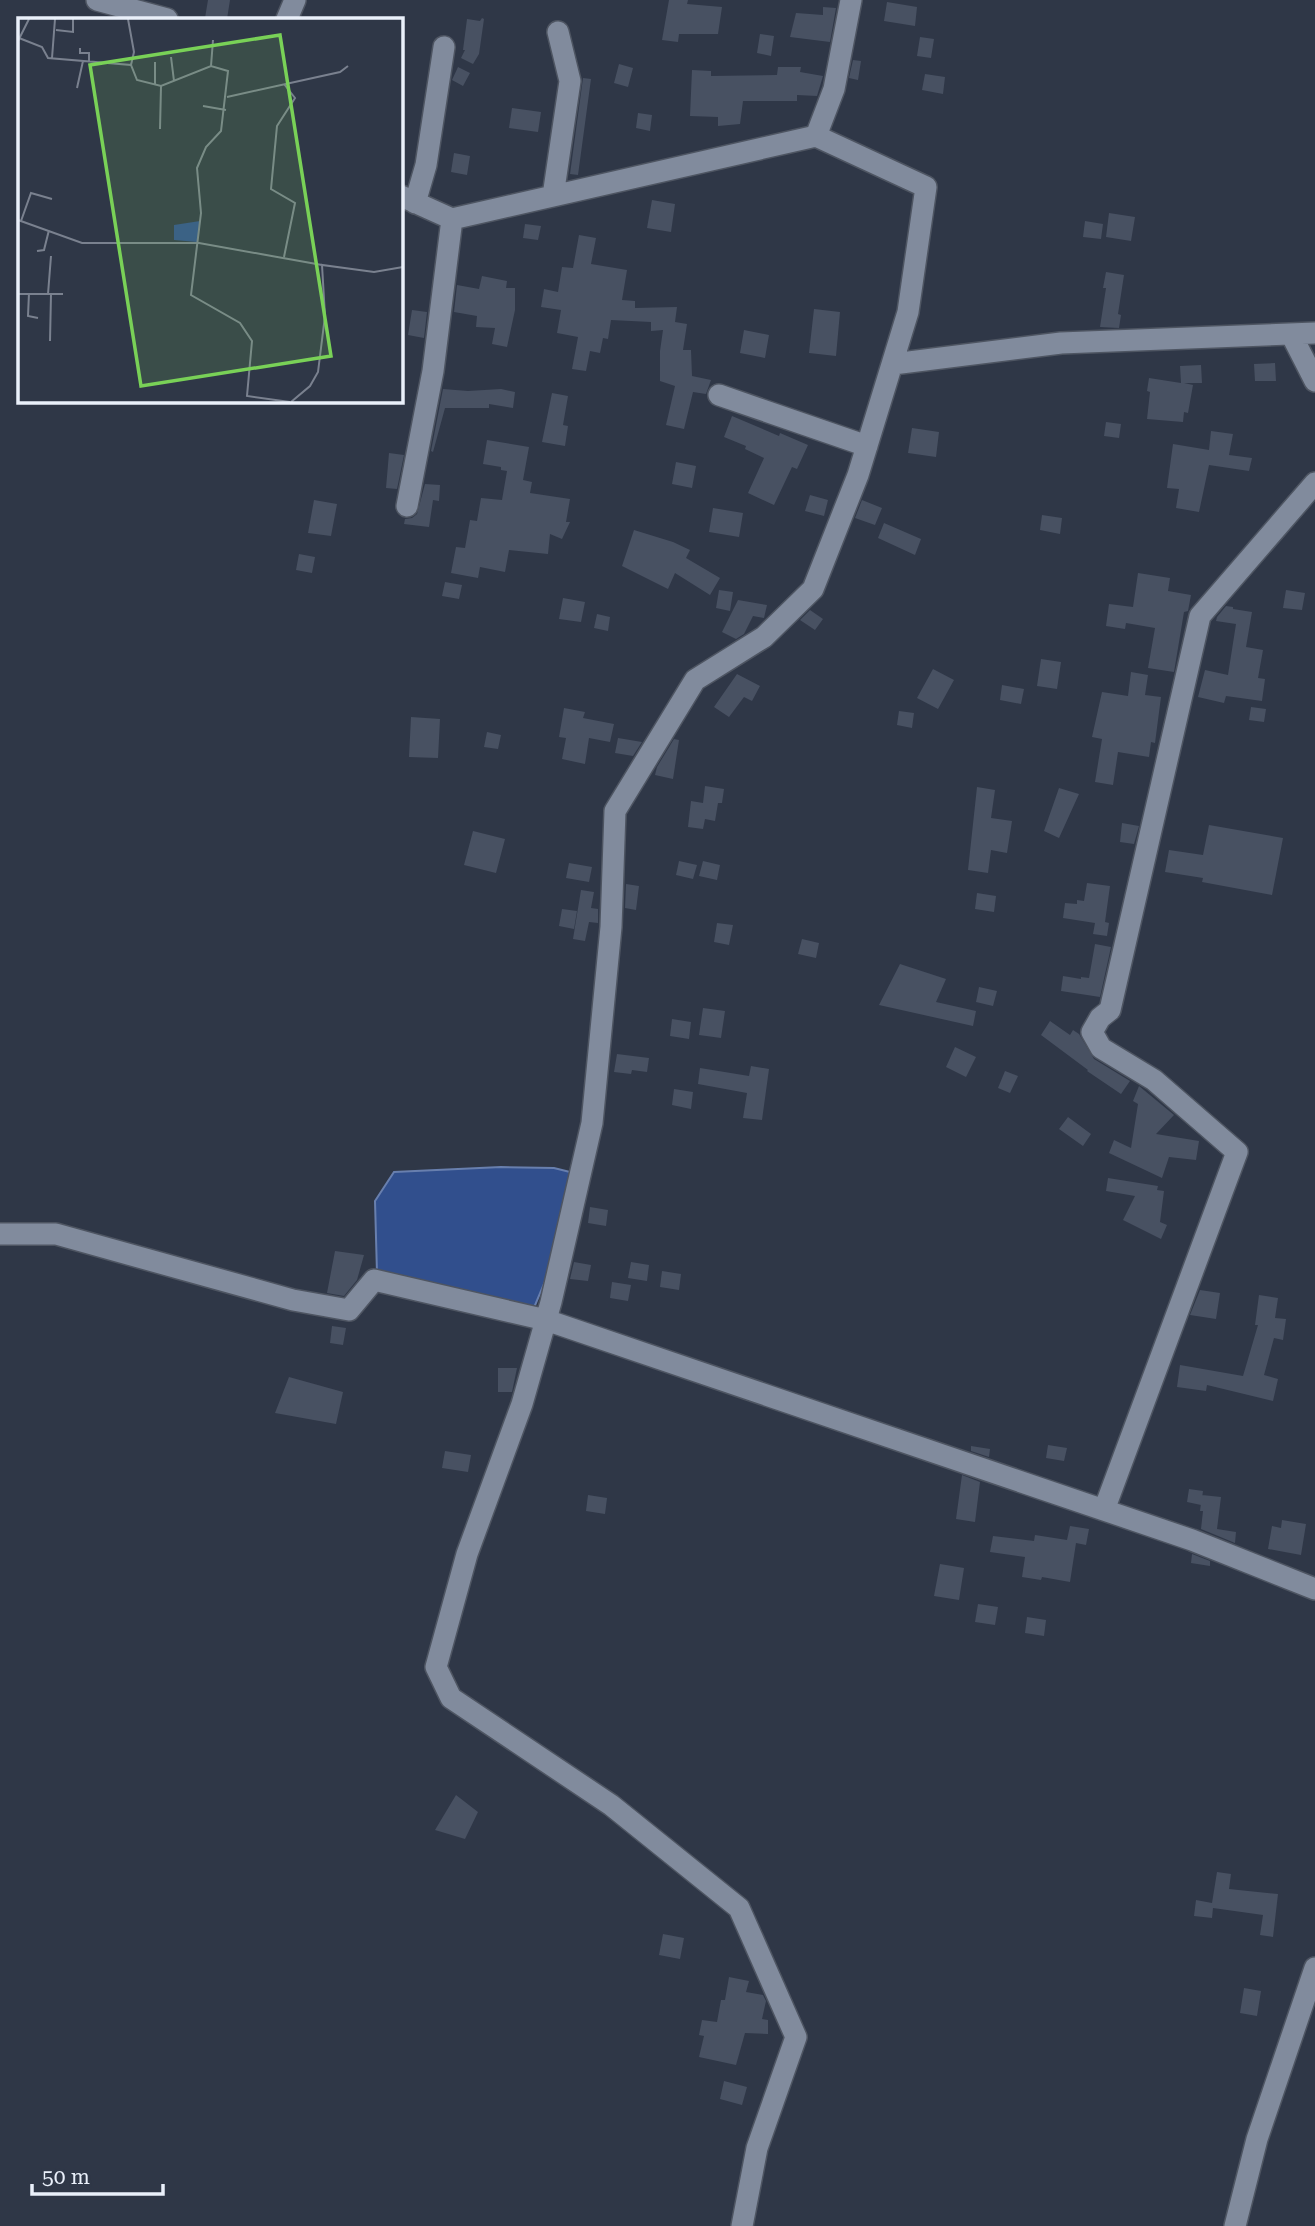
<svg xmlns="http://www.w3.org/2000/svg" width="1315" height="2226" viewBox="0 0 1315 2226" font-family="'Roboto Serif',serif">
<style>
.water{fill:#314f8d;stroke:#687fae;stroke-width:2}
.building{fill:#485162}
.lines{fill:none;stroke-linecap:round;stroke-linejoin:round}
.minor-casing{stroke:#4e5562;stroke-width:24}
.minor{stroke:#818b9d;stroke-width:21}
.inset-road{fill:none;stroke:#7a818f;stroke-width:2}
.view{fill:#79d157;fill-opacity:0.15;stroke:#79d157;stroke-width:3.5}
.inset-edge{fill:none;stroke:#eaf0fa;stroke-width:3.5}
</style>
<rect width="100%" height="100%" fill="#2f3747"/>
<path class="water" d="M501 1167 554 1168 574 1173 549 1272 533 1310 377 1273 375 1201 394 1172Z"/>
<path class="building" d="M208 0H230L227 19 205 18Z
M669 0H688L687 4 722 7 718 34H679L678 42 662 40Z
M887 2 917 7 915 26 884 21Z
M823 7 836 8 830 42 790 37 796 13 823 15Z
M482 18 484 19 479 54 473 64 461 58 465 50H463L467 19 480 21Z
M760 34 774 36 771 56 757 53Z
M920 37 934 39 931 58 917 56Z
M853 60 861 61 858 80 849 78Z
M619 64 633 68 628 87 614 83Z
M458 67 470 73 463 86 452 80Z
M778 67H801L800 72 823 76 817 96 797 95V101H743L740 124 718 126V117L690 116 692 70 711 71V76L777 75Z
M925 74 945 77 943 94 922 90Z
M583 78 591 79 578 175 570 174Z
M512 108 541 112 538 132 509 128Z
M638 113 652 115 650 131 636 128Z
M454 153 470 156 467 175 451 172Z
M652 200 675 204 671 232 647 228Z
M1109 213 1135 217 1131 241 1106 237Z
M1085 221 1103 224 1101 239 1083 237Z
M525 224 541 226 538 240 523 238Z
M579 235 596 238 591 264 627 270 622 300 635 301V308L677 307 675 322 687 324 683 350H691L692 376 711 380 706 394 693 392 684 429 666 425 675 386 660 381V351L663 330 651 331V322L611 320 608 339 603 338 600 353 590 351 586 371 572 369 578 337 557 333 561 310 541 307 544 289 558 292 562 267 573 268Z
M1106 272 1124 275 1118 314 1121 315 1119 328 1100 327 1106 288H1103Z
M482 276 507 281 506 288H515V310L507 347 492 344 495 328 476 327 477 316 454 312 457 285 479 289Z
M814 309 840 312 836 356 809 353Z
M412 310 427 312 424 338 408 335Z
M744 330 769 335 765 358 740 353Z
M1275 363 1276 381H1255L1254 364Z
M1201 365 1202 383H1184L1193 385 1188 413 1184 412 1183 422 1147 419 1150 392 1147 391 1149 378 1181 383 1180 366Z
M443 389 468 391 501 389 515 392 513 408 489 404V408H445L433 452 431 451Z
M552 393 568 396 563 425 568 426 565 446 542 442Z
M732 416 779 436 780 433 808 445 797 469 792 467 774 505 748 493 764 458 745 449 746 446 724 437Z
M1106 422 1121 424 1119 438 1104 436Z
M912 428 939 432 936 457 908 453Z
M1211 431 1233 434 1229 455 1252 458 1249 471 1209 465 1199 512 1176 508 1179 489 1167 488 1173 444 1209 450Z
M487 440 529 447 523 480 532 482 530 493 570 499 566 522H570L562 539 550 534 548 554 509 550 505 572 480 567 478 578 451 573 456 547 465 548 470 520 477 521 481 498 502 500 507 471 501 470V467L483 464Z
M389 453 404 455 397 489 386 488Z
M676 462 696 466 692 488 672 484Z
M425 484 440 485 439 501 433 500 429 527 404 524 405 519 412 518 417 514Z
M810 495 828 500 824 516 805 511Z
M314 500 337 504 331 536 308 533Z
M862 500 882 508 875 525 855 518Z
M713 508 743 513 739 537 709 532Z
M1042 515 1062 518 1060 534 1040 530Z
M884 523 921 539 915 555 878 538Z
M634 530 673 542 690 550 686 558 720 578 710 595 675 573 668 589 622 566Z
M299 554 315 557 312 573 296 570Z
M1138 573 1170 578 1168 591 1191 595 1188 611 1184 612 1174 672 1148 668 1155 628 1126 623 1125 629 1106 626 1109 604 1133 607Z
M445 582 462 585 459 599 442 596Z
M719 590 733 592 730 611 716 608Z
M1286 590 1305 593 1302 610 1283 608Z
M563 598 585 602 581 622 559 619Z
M738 600 767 605 764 618 753 616 744 634 736 639 722 632Z
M1226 606 1233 607V609L1252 612 1246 647 1263 650 1258 678 1265 679 1262 701 1226 696 1224 703 1198 697 1205 670 1228 675 1236 624 1216 621 1217 617Z
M810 610 823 619 815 630 800 620Z
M597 614 610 617 608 631 594 628Z
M1041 659 1061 662 1057 689 1037 686Z
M933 669 954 680 938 709 917 698Z
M1131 672 1148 675 1145 695 1161 697 1155 743 1151 742 1149 757 1118 752 1113 785 1095 782 1102 739 1092 737 1102 692 1128 696Z
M737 674 760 686 752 701 744 697 729 717 714 707Z
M1002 685 1024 689 1021 704 1000 700Z
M1251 707 1266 709 1264 722 1249 720Z
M564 708 585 712 583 718 614 724 610 742 589 738 585 764 562 759 566 738 559 737Z
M899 711 914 713 912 728 897 725Z
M411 717 440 719 438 758 409 757Z
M487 732 501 735 498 749 484 747Z
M618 738 642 742 633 756 615 753Z
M674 739 679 740 673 779 655 775 657 767Z
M705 786 724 789 722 803H718L715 821 705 819 703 829 688 827 691 801 703 803Z
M977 787 995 790 991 818 1012 821 1007 853 991 850 988 873 968 870Z
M1059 788 1079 794 1059 838 1044 831Z
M1122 823 1139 826 1134 844 1120 842Z
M1209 825 1283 838 1272 895 1202 882 1203 878 1165 872 1169 850 1203 855Z
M473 831 505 839 496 873 464 865Z
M679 861 697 865 693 879 676 875Z
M703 861 720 865 717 880 699 876Z
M569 863 592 867 589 882 566 878Z
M1087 883 1110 886 1105 922 1109 923 1107 936 1093 934 1095 923 1063 918 1065 903 1077 904V900L1084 901Z
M626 884 639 886 636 910 625 908Z
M581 890 594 892 591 908 598 909V923L589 922 585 941 573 939Z
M977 893 996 896 994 912 975 909Z
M562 909 577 911 574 929 559 926Z
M717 923 733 925 729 945 714 942Z
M802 939 819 943 816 958 798 954Z
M1095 944 1111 947 1100 997 1061 991 1063 976 1081 979V977L1089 978Z
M900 964 946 979 936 1002 976 1011 973 1026 879 1005Z
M979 987 997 991 993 1006 976 1002Z
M703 1008 725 1011 721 1038 699 1035Z
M672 1019 691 1022 689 1039 670 1036Z
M1050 1021 1070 1035 1073 1030 1079 1034 1094 1059 1130 1081 1121 1094 1087 1071 1088 1070 1041 1035Z
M955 1047 976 1057 966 1077 946 1067Z
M617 1054 649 1058 647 1072 632 1070 631 1074 614 1072Z
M751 1066 769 1069 762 1120 743 1118 747 1093 698 1084 700 1068 749 1076Z
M1005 1071 1018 1076 1010 1093 998 1088Z
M1139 1086 1174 1115 1156 1134 1199 1141 1196 1160 1169 1157 1162 1178 1109 1153 1114 1140 1131 1148 1138 1104 1133 1101Z
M674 1089 693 1092 691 1109 672 1105Z
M1068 1117 1091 1134 1083 1146 1059 1129Z
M1108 1178 1158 1186 1157 1190 1164 1191 1160 1222 1167 1225 1161 1239 1123 1220 1135 1196 1106 1191Z
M590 1207 608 1210 606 1226 588 1223Z
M335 1251 364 1255 357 1280 344 1296 327 1293Z
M574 1262 591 1265 588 1281 570 1279Z
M631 1262 649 1265 647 1281 628 1278Z
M662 1271 681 1274 679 1290 660 1287Z
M612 1282 631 1285 628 1301 610 1298Z
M1200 1290 1220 1293 1216 1319 1190 1315Z
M1259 1295 1278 1298 1275 1318 1286 1319 1283 1340 1274 1338 1264 1375 1278 1379 1273 1401 1207 1385 1206 1391 1177 1387 1180 1365 1243 1376 1258 1325H1255Z
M332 1326 346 1328 343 1345 330 1343Z
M498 1368H517L512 1392H498Z
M289 1377 343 1392 336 1424 275 1413Z
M1048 1445 1067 1448 1064 1461 1046 1458Z
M971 1446 990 1449 989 1457 971 1451Z
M445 1451 471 1455 468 1472 442 1468Z
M962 1475 980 1482 975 1522 956 1519Z
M1189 1489 1203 1491 1201 1505 1187 1502Z
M588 1495 607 1498 605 1514 586 1511Z
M1202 1495 1221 1497 1217 1529 1236 1532 1235 1543 1201 1529 1203 1511H1200Z
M1282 1520 1306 1524 1301 1555 1268 1549 1272 1526 1281 1528Z
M1070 1526 1089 1529 1086 1545 1076 1543 1070 1582 1042 1577 1041 1580 1022 1577 1025 1557 990 1552 993 1536 1034 1541 1035 1535 1067 1540Z
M1192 1554 1210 1561V1566L1191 1563Z
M940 1564 964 1568 959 1600 934 1596Z
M978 1604 998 1607 995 1625 975 1622Z
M1027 1617 1046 1620 1044 1636 1025 1633Z
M456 1795 478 1812 465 1839 435 1830Z
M1217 1872 1231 1874 1229 1889 1278 1894 1273 1937 1260 1935 1263 1915 1213 1908 1212 1918 1194 1916 1196 1900 1212 1903Z
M663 1934 684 1938 680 1959 659 1955Z
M729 1977 749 1981 746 1992 763 1995 766 2001 762 2019 768 2020V2034L745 2033 736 2065 699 2057 704 2036 699 2035 702 2020 717 2022 721 2000H725Z
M1244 1988 1261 1991 1257 2016 1240 2013Z
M724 2081 747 2087 742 2105 720 2099Z"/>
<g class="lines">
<defs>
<path id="minor" d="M97 0 167 19
M287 19 295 0
M816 136 834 89 851 0
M401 196 452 219 816 136 926 187 908 312 858 475 813 589 764 637 695 680 615 811 611 927 592 1123 551 1302 522 1404 467 1554 436 1667 451 1698 611 1805 739 1908 796 2037 757 2148 742 2226
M553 196 570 81 558 32
M415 203 426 165 444 47
M1291 334 1315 381
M893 364 1061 343 1315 333
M719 395 867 446
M407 506 433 371 452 219
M0 1234H56L293 1300 349 1310 374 1280 546 1320 1192 1540 1315 1589
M1104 1510 1237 1152 1154 1080 1101 1048 1092 1032 1100 1018 1110 1010 1200 616 1315 483
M1235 2226 1257 2139 1315 1968"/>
</defs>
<use href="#minor" class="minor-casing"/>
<use href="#minor" class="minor"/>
</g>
<g transform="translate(18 18)">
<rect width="385" height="385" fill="#2f3747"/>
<path d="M182 203 179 224 156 222V207Z" fill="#314f8d"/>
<path class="inset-road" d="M110 1 116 34 113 47M38 12 55 14V1M1 20 24 29 30 40 113 47 119 62 143 68 193 48 210 53 203 113 188 129 179 150 183 195 173 277 222 305 234 323 229 378 272 384M0 23 11 1M62 30V35H71V44M153 39 156 63M34 40 37 1M193 48 195 22M137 67V44M59 70 65 43M209 79 322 54 330 48M185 88 208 92M142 111 143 68M0 202 64 225H181L304 247M3 203 13 175 34 181M19 233 26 232 31 212M266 239 277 185 253 171 259 108 277 80 266 66M11 275 10 298 20 300M30 276 33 238M0 292V276H45M32 323 33 276M273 384 292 368 300 354 307 298 304 247 356 254 385 249"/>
<path class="view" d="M262 17 313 338 123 368 72 47Z"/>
<rect width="385" height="385" class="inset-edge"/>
</g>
<path d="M32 2184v10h131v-10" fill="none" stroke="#eaf0fa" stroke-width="3.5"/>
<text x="42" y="2184" font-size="21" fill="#eaf0fa" stroke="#2f3747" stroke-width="5" paint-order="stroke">50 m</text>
</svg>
